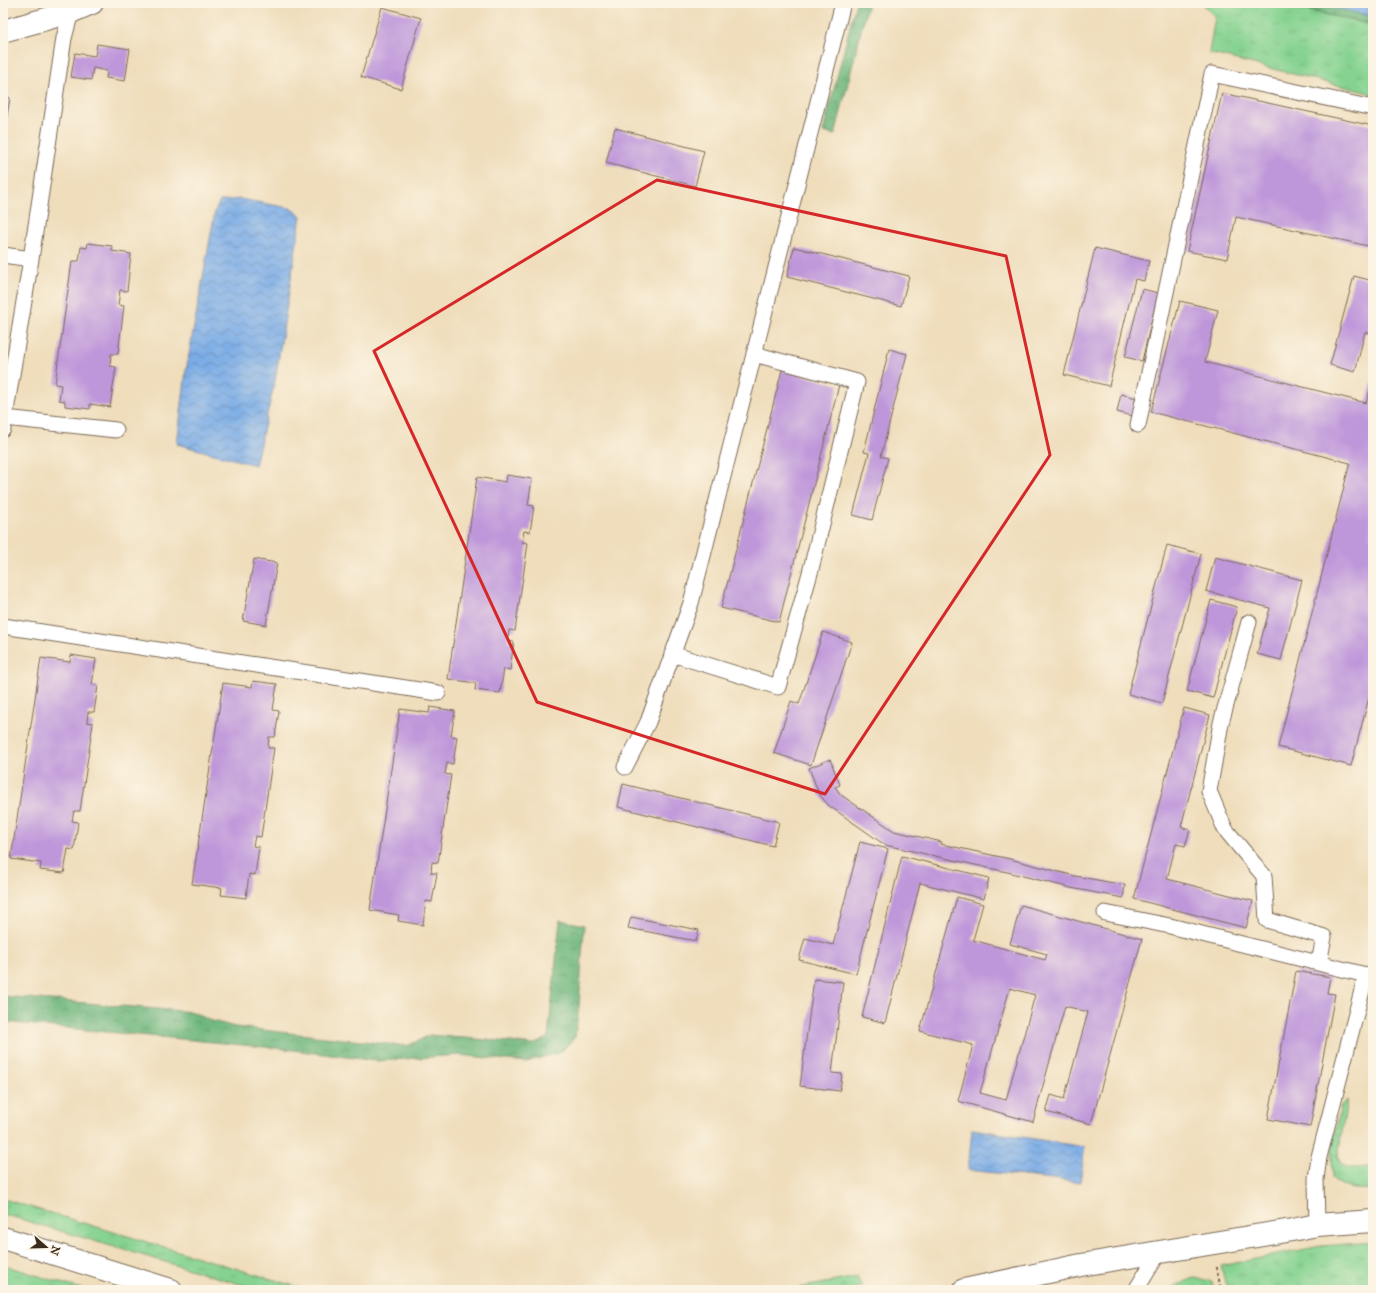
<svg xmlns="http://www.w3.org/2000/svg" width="1376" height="1293" viewBox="0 0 1376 1293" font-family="'IM FELL Great Primer',serif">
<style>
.grass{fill:url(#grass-tufts);stroke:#607e58}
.forest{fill:url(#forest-crowns);stroke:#54704c}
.water{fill:url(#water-waves);stroke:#5a6b82}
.building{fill:#be96da;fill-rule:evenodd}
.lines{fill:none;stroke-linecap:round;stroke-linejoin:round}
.service-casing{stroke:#7a6955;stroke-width:17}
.minor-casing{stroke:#7a6955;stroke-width:24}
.primary-casing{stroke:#7a6955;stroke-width:24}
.path{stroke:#7a6955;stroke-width:2.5;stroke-dasharray:3 3;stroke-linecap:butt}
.service{stroke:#fff;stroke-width:15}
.minor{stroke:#fff;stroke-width:22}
.primary{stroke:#fff;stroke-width:22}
.marked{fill:none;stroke:#d62828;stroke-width:3;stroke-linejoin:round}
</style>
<defs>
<pattern id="grass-tufts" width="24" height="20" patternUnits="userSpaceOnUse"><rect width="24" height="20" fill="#86d391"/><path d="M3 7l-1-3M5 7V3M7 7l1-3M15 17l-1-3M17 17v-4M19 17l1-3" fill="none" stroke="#75b57d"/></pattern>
<pattern id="forest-crowns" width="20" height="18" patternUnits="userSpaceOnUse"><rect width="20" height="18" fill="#6cb57b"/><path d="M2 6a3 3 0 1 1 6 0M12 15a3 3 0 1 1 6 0" fill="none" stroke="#5a9364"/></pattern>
<pattern id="water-waves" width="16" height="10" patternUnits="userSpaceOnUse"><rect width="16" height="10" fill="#7aace6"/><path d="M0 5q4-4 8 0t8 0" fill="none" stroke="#658cba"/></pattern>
</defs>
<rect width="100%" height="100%" fill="#fcf5e5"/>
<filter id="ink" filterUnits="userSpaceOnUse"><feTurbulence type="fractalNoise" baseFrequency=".025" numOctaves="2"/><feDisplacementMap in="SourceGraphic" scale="8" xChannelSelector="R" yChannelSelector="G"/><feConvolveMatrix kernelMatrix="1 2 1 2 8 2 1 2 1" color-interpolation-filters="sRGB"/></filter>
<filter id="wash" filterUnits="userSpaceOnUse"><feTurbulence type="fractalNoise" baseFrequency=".012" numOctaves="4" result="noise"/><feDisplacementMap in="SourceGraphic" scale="16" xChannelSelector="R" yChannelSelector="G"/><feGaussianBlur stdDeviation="0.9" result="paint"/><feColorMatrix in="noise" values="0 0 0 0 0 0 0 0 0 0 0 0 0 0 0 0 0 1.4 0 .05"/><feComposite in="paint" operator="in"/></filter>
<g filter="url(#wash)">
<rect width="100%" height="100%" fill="#efddbb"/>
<path class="grass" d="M1202 3H1274L1373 25V94L1209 53 1215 17Z
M1347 1100 1338 1156 1341 1164 1349 1168H1370L1373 1181V1189C1356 1190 1345 1190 1332 1178V1149L1341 1105Z
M3 1199 305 1289 308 1290H260L3 1214Z
M1373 1242V1290H1227L1221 1266 1321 1246Z
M3 1265 84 1290H3Z
M857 1277 862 1287 849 1290H787Z
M1194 1278 1212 1281 1215 1290H1171L1176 1285Z"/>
<path class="forest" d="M856 3H868L835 135 823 132Z
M1275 3H1373V25Z
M560 920 584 925 579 1007 575 1037 561 1052 526 1062 458 1055 377 1061 285 1049 3 1022V996L193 1012 209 1020 235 1027 407 1046 430 1035 511 1042 532 1045 548 1038Z"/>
<path class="water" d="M1315 3H1373V17Z
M240 199 290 208 301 216 275 381 255 465 177 444 186 371 215 211 220 201Z
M972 1129 1085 1147 1080 1182 968 1170Z"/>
<g id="blocks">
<path class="building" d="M382 7 421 18 401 89 361 77Z
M97 44 130 49 125 81 106 78 107 71 93 68 91 80 71 77 75 53 95 56Z
M1222 93 1373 126V247L1236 217 1227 259 1187 251Z
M3 97 10 98 4 134H3Z
M615 128 704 151 695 186 606 163Z
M88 243 112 246V251L131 254 127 291 120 290 118 305 124 306 118 354H111L110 366 116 367 110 407 90 404V409L65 406V401L59 400 61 385 55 384 72 261H79L81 247 87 248Z
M794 247 909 276 901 306 787 277Z
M1095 248 1149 261 1144 281 1135 279 1109 386 1064 375Z
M1354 276 1373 281V334L1365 332 1355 372 1330 365Z
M1142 289 1158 293 1142 361 1125 357Z
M1180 301 1218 310 1205 362 1366 403 1373 378V682L1351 766 1278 747 1350 463 1151 412Z
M889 349 907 354 881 456 888 458 872 520 853 515 869 453 864 452Z
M782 370 839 385 779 622 721 608Z
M1121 394 1137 398 1133 416 1117 412Z
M507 475 532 479 528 505 534 506 530 532 524 531 522 542 528 543 515 631 509 630 508 641 514 642 510 670 504 669 500 693 475 690 476 683 448 679 477 477 506 482Z
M1167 545 1201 554 1162 703 1128 694Z
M1215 557 1302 580 1281 660 1257 654 1270 608 1206 591Z
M254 559 277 563 266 625 243 621Z
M1211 600 1237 607 1213 698 1187 691Z
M823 632 852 642 811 765 774 753 791 701 799 704Z
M71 655 96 659 92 685 98 686 94 712H88L87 722 93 723 80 811H74L72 821 78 822 74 850 68 849 64 873 40 870 41 863 11 859 41 658 70 662Z
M253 681 277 684 273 710 279 711 275 737H269L268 748H274L261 837 255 836 253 846 259 847 255 875 249 874 246 898 221 895 222 888 192 884 223 683 252 687Z
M430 707 455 711 451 736 457 737 453 764 447 763 445 774 451 775 438 863 432 862 431 873H437L432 902 426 901 423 925 398 921 399 915 370 910 400 709 429 713Z
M1184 708 1210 715 1181 827 1190 830 1185 846 1176 844 1167 879 1253 901 1246 928 1134 899Z
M830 759 840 785 835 787 841 795 894 831 942 842 941 844 1010 859 1075 876 1125 885 1123 898 1071 888 1007 872 885 845 828 805 819 794 809 768Z
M623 784 779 822 773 846 618 807Z
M860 842 888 849 856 974 799 960 805 938 833 945Z
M902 856 989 878 984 899 920 883 885 1023 862 1017Z
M957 897 983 904 973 940 1045 960 1047 954 1010 944 1021 905 1142 939 1091 1124 1046 1112 1051 1095 1064 1099 1088 1012 1065 1006 1033 1122 958 1101 973 1045 920 1031ZM1010 988 1035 995 1006 1100 980 1093Z
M631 917 699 930 696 941 628 928Z
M1296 971 1330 977 1327 993 1335 994 1310 1127 1268 1119Z
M814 979 843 982 832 1073 842 1074 840 1091 800 1086Z"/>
</g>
</g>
<g filter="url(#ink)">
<use href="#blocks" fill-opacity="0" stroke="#7a6955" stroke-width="1"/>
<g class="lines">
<defs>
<path id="service" d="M3 255 31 259
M5 418 116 430
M1138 425 1212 74 1373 108
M3 429 31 259 64 38 71 12
M1249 622 1221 723 1209 791 1225 829 1264 876 1267 920 1324 937 1319 963
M3 626 438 693
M672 654 778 687 810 573 857 382 754 354
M625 767 648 722 691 603 843 3
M1105 913 1170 926 1366 975
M1317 1225 1316 1179 1319 1157 1366 975 1373 973
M1136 1290 1159 1252"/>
<path id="minor" d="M3 31 71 12 92 3"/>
<path id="primary" d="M3 1238 171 1290
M964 1290 1081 1265 1292 1230 1317 1225 1373 1221"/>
</defs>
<use href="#service" class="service-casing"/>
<use href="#minor" class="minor-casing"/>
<use href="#primary" class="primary-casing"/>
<path class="path" d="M1216 1267 1221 1290"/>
<use href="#service" class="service"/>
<use href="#minor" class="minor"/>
<use href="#primary" class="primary"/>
</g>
</g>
<path class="marked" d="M657 180 1006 256 1050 455 825 794 537 702 374 351Z"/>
<rect width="1376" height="1293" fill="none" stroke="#fcf5e5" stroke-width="16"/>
<g transform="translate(46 1247) rotate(110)" stroke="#fcf5e5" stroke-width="3" paint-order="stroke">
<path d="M0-3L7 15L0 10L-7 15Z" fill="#3b2a1e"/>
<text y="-6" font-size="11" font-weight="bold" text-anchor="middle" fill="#3b2a1e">N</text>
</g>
</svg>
